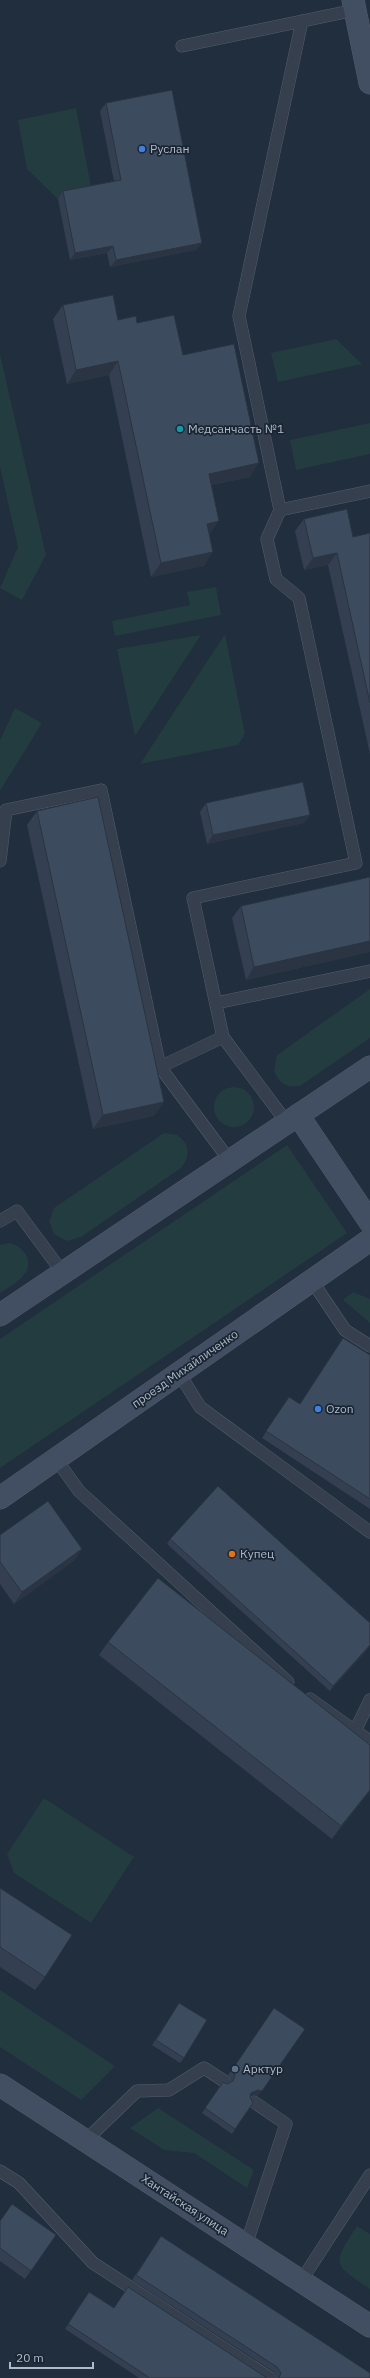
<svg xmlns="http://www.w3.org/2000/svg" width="370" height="2378" viewBox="0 0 370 2378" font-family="'IBM Plex Sans',sans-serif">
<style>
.green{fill:#233c3f}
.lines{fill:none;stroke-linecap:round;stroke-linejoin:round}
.lane-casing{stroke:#535d6c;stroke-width:13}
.secondary-casing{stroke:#535d6c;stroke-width:23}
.lane{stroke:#353f4e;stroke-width:12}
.secondary{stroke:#424e61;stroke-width:22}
.wall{fill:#344051}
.shaded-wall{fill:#2a3442}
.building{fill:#3c4b5e;stroke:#2a3442}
.shop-dot{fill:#3f7fe0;stroke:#1a2533;stroke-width:1.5}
.culture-dot{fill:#0f9aa8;stroke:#1a2533;stroke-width:1.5}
.food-dot{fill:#e8710a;stroke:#1a2533;stroke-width:1.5}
.service-dot{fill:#5c6f8a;stroke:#1a2533;stroke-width:1.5}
.labels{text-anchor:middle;stroke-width:3.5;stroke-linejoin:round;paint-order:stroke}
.poi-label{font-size:12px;fill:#b0bac9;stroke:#1a2533;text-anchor:start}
.street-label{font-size:12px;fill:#b0bac9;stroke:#1a2533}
</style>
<rect width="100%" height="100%" fill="#202e3e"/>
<path class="green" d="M76 108 92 192 58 199 27 169 18 120Z
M336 339 362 364 278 382 271 353Z
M0 354 46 555 22 600 0 588 18 547 0 467Z
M370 423V454L296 470 290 440Z
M216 587 221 615 115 636 112 621 190 605 187 592Z
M225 634 245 734 238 745 140 764Z
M201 635 135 736 117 649Z
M15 708 42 723 0 791V740Z
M370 989V1038L300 1086C286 1088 278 1083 274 1070L277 1055Z
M214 1107a20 20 0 1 1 40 0a20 20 0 1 1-40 0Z
M164 1133 177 1135C190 1144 191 1156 181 1168L81 1237 67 1241 54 1234 49 1221 54 1208Z
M287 1145 347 1233 0 1468V1339Z
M10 1243C25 1247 35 1263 23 1276 17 1283 8 1288 0 1293V1245Z
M353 1292 370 1299V1323L343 1300Z
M44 1798 134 1857 91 1923 14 1873 7 1854Z
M0 1990 115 2066 81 2100 0 2047Z
M158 2108 254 2170 247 2188 194 2153 164 2150 130 2128Z
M357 2226 370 2234V2289C332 2264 332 2264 357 2226Z"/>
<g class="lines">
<defs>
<path id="lane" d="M182 46 355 10
M280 510 370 491
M0 861 6 810 101 790 160 1067 230 1161
M216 1003 370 971
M160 1067 223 1037
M287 1123 223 1037 193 898 356 863 299 598 276 579 267 539 280 510 239 316 302 21
M0 1221 17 1211 63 1273
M312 1281 345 1330 370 1346
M179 1373 200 1407 370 1532
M56 1459 79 1491 288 1682
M310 1699 355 1731
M370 1700 355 1731 370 1741
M86 2140 137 2091 169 2090 204 2068 224 2081
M0 2171 19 2183 93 2263 270 2378
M246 2245 286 2124 254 2102
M301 2281 370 2175"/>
<path id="secondary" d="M353 0 370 83
M298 1115 370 1222
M0 1315 370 1067
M0 1498 370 1240
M0 2085 370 2326"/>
</defs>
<use href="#lane" class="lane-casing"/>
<use href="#secondary" class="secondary-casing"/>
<use href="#lane" class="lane"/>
<use href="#secondary" class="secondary"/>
</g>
<path class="wall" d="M106 103 202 243 196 250 110 267 107 253 70 260 58 199 63 191 114 181 100 111Z
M63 305 118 320 137 323 183 355 250 477 211 485 210 535 204 566 151 577 109 375 67 384 53 319Z
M304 519 353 537 370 533V754L328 565 304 570 295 531Z
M206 803 310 815 304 823 207 844 200 812Z
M37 811 164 1102 154 1116 93 1129 27 825Z
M370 877V952L246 980 232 918 241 906Z
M370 1355V1509L262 1438 284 1404H300Z
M0 1535 75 1560 14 1604 0 1584Z
M170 1539 370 1647 330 1691 167 1544Z
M108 1642 370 1791 332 1839 99 1655Z
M0 1888 45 1977 35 1990 0 1967Z
M179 2003 184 2058 180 2063 152 2045Z
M274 2008 258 2096 254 2095 250 2096 253 2103 232 2134 202 2113 223 2082 227 2084 231 2082 228 2075Z
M0 2221 56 2235 25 2279 0 2261Z
M161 2236 370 2378H277L274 2372 132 2280Z
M89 2292 114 2308 267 2378H139L65 2329Z"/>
<path class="shaded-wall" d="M202 243 196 250 110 267 116 260Z
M113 246 107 253 70 260 75 253Z
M118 361 109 375 67 384 76 370Z
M259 463 250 477 200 487 209 474Z
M219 521 209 535 207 524Z
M213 552 204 566 151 577 161 563Z
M337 553 328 565 304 570 313 558Z
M310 815 304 823 207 844 213 835Z
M370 941V952L246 980 254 967Z
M164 1102 154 1116 93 1129 103 1115Z
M82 1549 75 1560 14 1604 22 1592Z
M370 1645V1647L330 1691 333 1686Z
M370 1790V1791L332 1839 341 1826Z
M258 2090 262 2091 258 2096 254 2095 248 2097 251 2093Z"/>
<path class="building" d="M172 90 202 243 116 260 113 246 75 253 63 191 121 180 106 103Z
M113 295 118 320 136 316 137 323 174 315 183 355 234 344 259 463 209 474 219 521 207 524 213 552 161 563 118 361 76 370 63 305Z
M347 509 353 537 370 533V703L337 553 313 558 304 519Z
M303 782 310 815 213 835 206 803Z
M98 797 164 1102 103 1115 37 811Z
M370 877V941L254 967 241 906Z
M343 1338 370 1355V1499L266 1431 289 1397 300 1404Z
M218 1486 370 1623V1645L333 1686 170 1539Z
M48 1501 82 1549 22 1592 0 1562V1535Z
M158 1578 370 1745V1790L341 1826 108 1642Z
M0 1888 72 1935 45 1977 0 1947Z
M179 2003 207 2020 184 2058 156 2040Z
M274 2008 305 2029 262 2091 258 2090 251 2093 250 2097 253 2103 235 2129 205 2108 223 2082 227 2084 233 2081 235 2076 232 2070Z
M12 2204 56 2235 31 2271 0 2248V2221Z
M161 2236 370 2373V2378H279L281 2373 277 2367 136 2275Z
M128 2287 267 2378H150L68 2324 89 2292 114 2308Z"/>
<g class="shop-dot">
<circle cx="142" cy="149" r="4"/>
<circle cx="318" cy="1409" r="4"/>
</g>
<circle class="culture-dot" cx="180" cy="429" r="4"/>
<circle class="food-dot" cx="232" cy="1554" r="4"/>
<circle class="service-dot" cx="235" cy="2069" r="4"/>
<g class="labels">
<g class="poi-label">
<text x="150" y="153">Руслан</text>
<text x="188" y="433">Медсанчасть №1</text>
<text x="326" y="1413">Ozon</text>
<text x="240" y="1558">Купец</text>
<text x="243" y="2073">Арктур</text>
</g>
<g class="street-label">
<text transform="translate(185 1369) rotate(-35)" y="4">проезд Михайличенко</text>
<text transform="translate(185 2205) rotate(33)" y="4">Хантайская улица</text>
</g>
</g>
<path d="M10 2362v6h83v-6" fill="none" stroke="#b0bac9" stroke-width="2"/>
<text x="16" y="2362" font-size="12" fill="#b0bac9" stroke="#1a2533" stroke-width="3" paint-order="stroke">20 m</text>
</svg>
